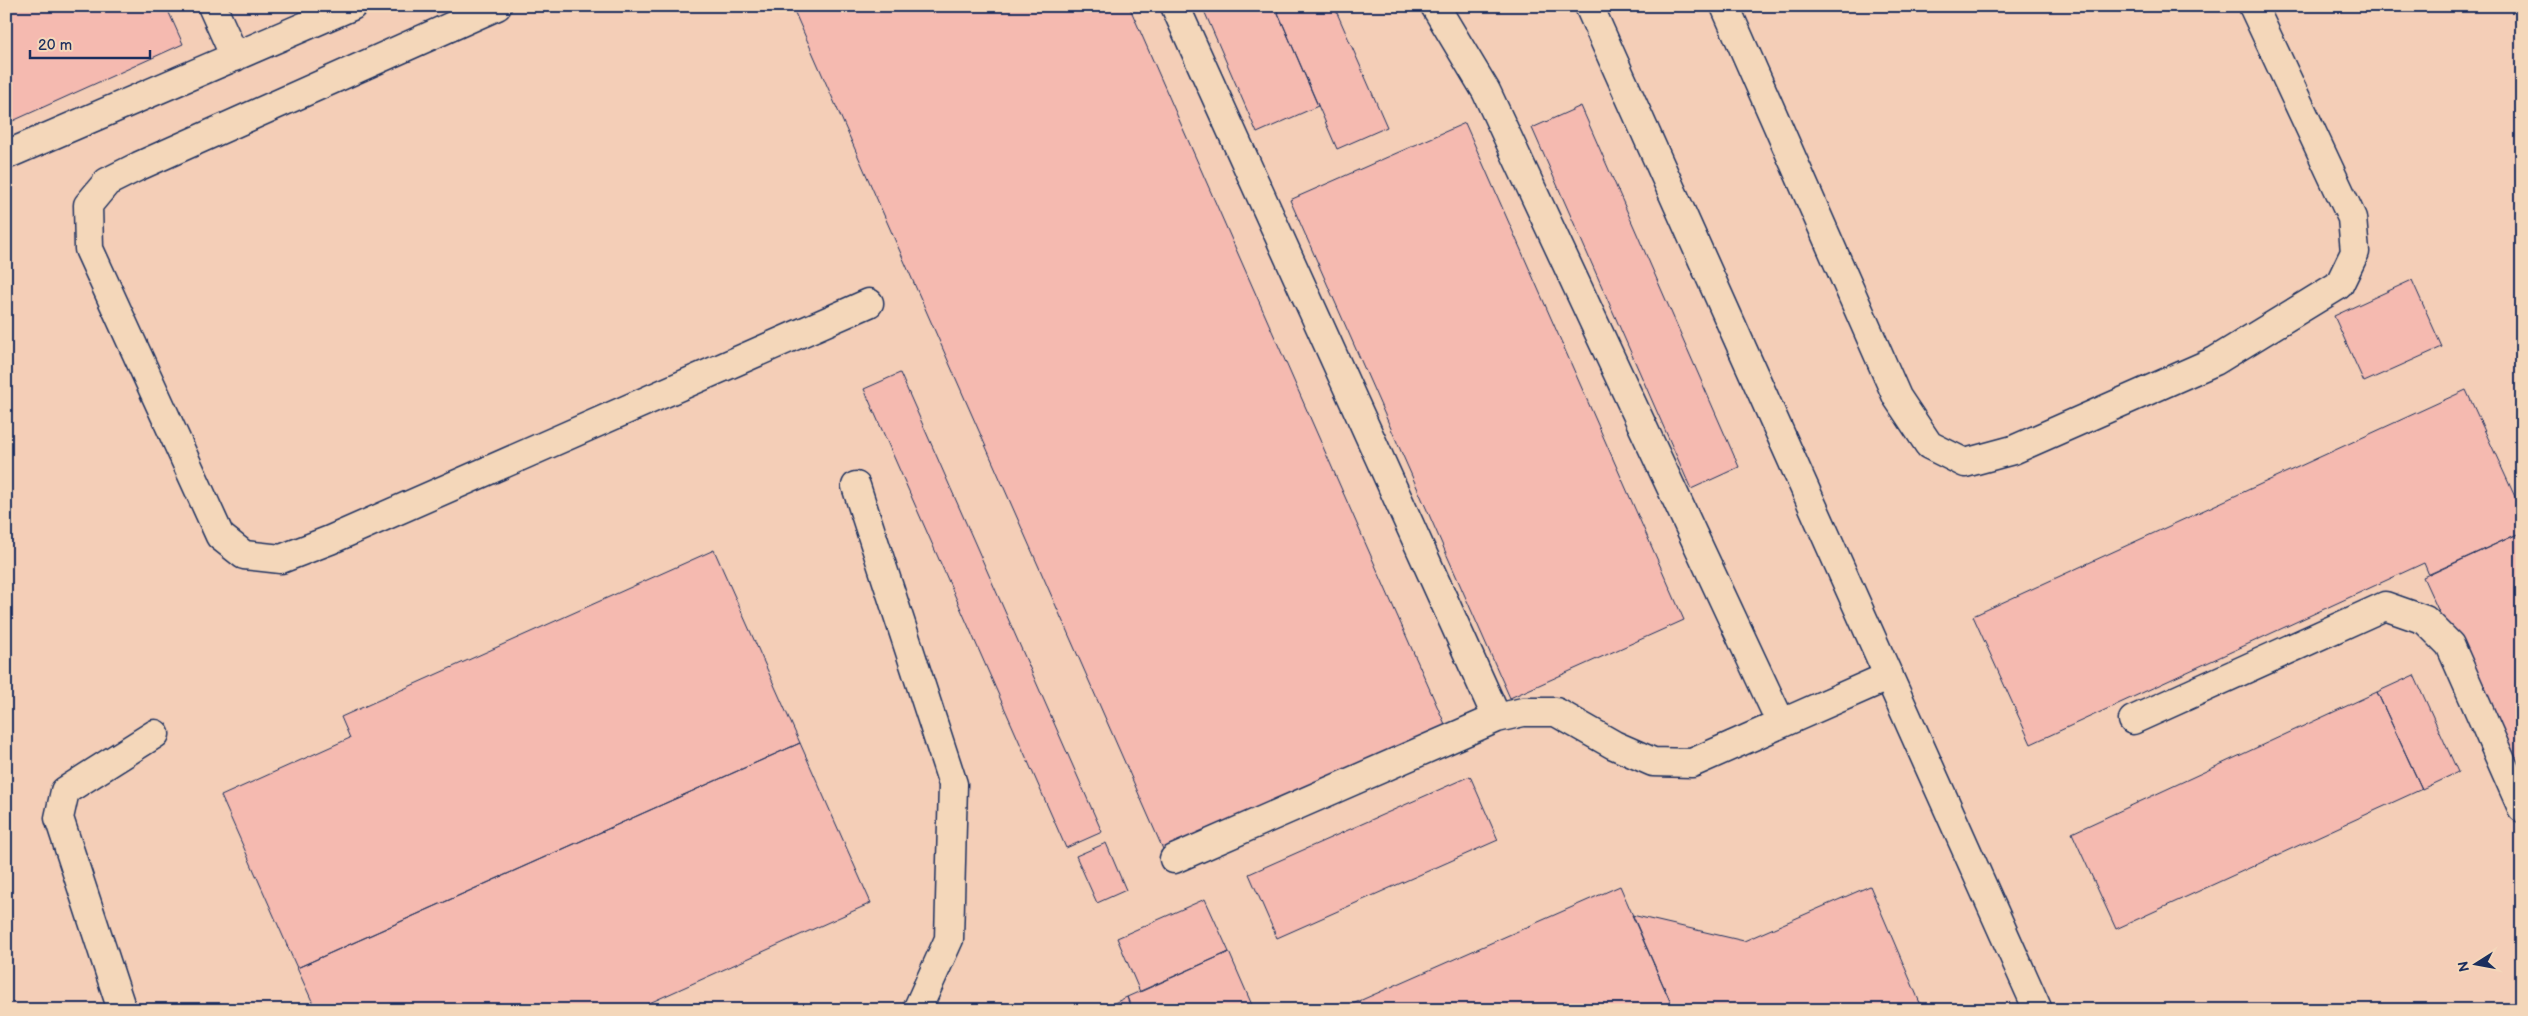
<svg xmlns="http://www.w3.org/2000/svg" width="2528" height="1016" viewBox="0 0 2528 1016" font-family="'Balsamiq Sans',sans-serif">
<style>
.built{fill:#f4ceb7}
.building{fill:#f5bab0;stroke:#1b2f5e}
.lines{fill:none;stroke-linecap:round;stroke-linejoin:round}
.minor-casing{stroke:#1b2f5e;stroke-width:31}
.minor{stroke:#f4d7ba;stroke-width:28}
</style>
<rect width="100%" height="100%" fill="#f4d7ba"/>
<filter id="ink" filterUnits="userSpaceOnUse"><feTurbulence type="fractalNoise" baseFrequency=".02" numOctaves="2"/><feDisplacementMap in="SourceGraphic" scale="10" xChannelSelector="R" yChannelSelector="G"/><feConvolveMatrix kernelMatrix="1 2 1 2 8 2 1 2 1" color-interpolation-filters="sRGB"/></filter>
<g filter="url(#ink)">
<path class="built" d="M6 6H2522V1010H6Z"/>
<path class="building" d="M6 6H166L183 44 6 124Z
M792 6H1129L1448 731 1166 856Z
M1202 6H1275L1318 106 1257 133Z
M1275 6H1334L1387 127 1337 149Z
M1581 106 1739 467 1691 489 1532 128Z
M1465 123 1684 620 1510 698 1290 200Z
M2412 280 2442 347 2364 382 2334 316Z
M900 373 1102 832 1066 848 864 389Z
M2466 390 2522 512V532L2429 575 2424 563 2031 744 1973 616Z
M2522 532V793L2423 577Z
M714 550 800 743 297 968 221 796 350 738 341 717Z
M2414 675 2458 772 2422 789 2377 692Z
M2377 692 2422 789 2116 929 2072 833Z
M800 743 871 903 634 1010H316L297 968Z
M1470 776 1498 840 1277 938 1249 874Z
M1106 843 1126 890 1097 903 1076 856Z
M1620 886 1674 1010H1349L1348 1006Z
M1870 886 1923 1010H1674L1632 915 1744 941Z
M1205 899 1229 952 1140 992 1117 938Z
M1229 952 1252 1005 1242 1010H1132L1127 997Z
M1127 997 1132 1010H1099Z"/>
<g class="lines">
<defs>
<path id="minor" d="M212 6 235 57
M497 6 139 166 107 182 88 205 89 249 220 536 244 555 281 559 330 540 869 303
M1175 6 1497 718
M1435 6 1486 91 1781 723
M1589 6 2038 1010
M1725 6 1897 397 1929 445 1965 463 2013 450 2215 361 2339 285 2355 252 2352 218 2253 6
M6 155 352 6
M856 486 953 784 949 939 917 1010
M2133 720 2385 606 2425 620 2450 645 2522 808
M1174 859 1497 718 1523 712H1556L1614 745 1653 762 1692 763 1889 676
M122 1010 59 818 65 791 155 734"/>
</defs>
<use href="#minor" class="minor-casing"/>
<use href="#minor" class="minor"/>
</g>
</g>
<rect width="2528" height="1016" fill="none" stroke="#f4d7ba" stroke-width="25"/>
<rect x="12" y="12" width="2503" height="991" fill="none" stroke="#1b2f5e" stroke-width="2" filter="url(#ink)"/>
<g transform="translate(2476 964) rotate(259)" stroke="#f4d7ba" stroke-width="4" paint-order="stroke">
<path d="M0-4L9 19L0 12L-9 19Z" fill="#1b2f5e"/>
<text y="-8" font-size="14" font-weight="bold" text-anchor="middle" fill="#1b2f5e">N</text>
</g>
<path d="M30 50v8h120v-8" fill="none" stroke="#1b2f5e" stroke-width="2.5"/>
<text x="38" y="50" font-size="15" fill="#1b2f5e" stroke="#f4d7ba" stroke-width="4" paint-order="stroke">20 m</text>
</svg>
